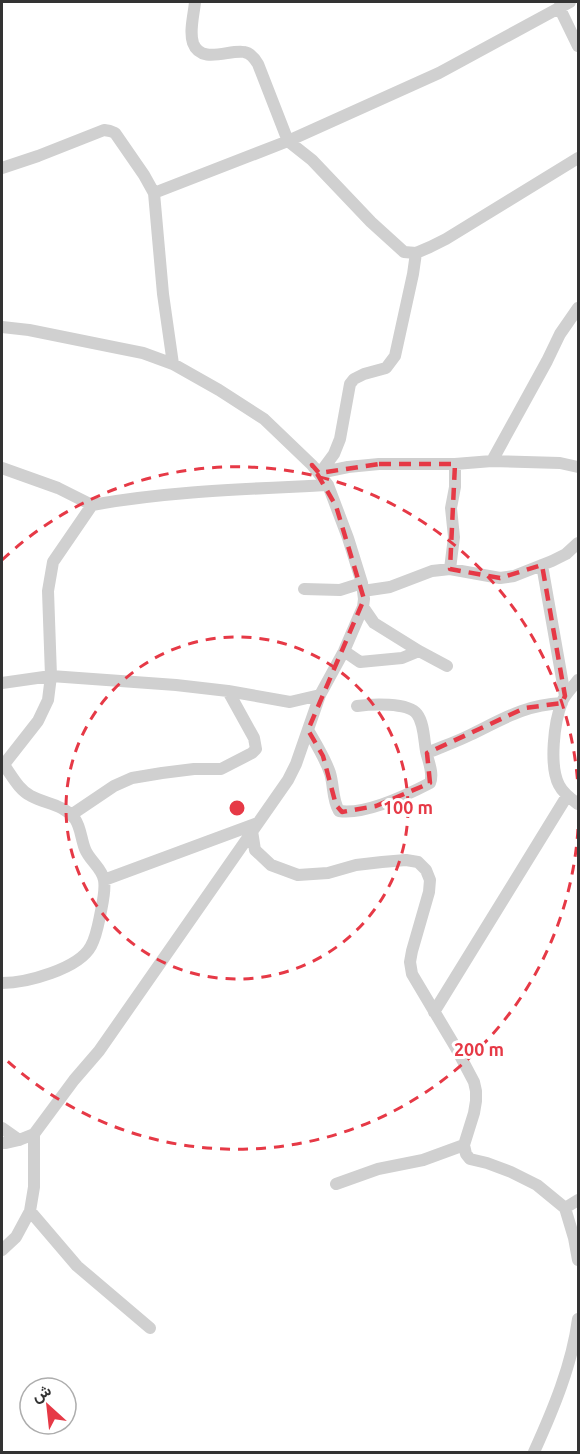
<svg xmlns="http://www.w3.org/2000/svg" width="580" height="1454" viewBox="0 0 580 1454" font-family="Ubuntu,Vazirmatn,sans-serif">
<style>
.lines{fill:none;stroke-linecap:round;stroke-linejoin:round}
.minor{stroke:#d0d0d0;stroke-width:12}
.marked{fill:none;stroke:#e63946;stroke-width:4.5;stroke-dasharray:12 8;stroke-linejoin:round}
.ring{fill:none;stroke:#e63946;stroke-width:3;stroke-dasharray:10 8}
.centre{fill:#e63946;stroke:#fff;stroke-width:3}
.ring-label{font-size:18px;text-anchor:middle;font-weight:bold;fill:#e63946;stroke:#fff;stroke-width:6;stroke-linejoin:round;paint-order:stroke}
</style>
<rect width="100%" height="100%" fill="#fff"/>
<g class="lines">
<path class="minor" d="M195 2C194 14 189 31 193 43 201 65 230 49 244 52 251 53 255 59 258 64L288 141 439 73 570 2
M559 7 578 46
M2 168 38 156 104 130 110 131 115 133 144 175 154 193 163 294 173 364
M154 193 288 141 312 160 371 222 404 252 416 253 430 247 446 239 578 158
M2 327 29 330 118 348 143 353 173 364 219 390 264 419 312 465 328 485 348 538 362 583 364 599 363 607 344 651 320 695 296 764 288 780 99 1051 74 1080 34 1134 19 1140 6 1143H2
M492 461 547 361 560 334 578 308
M2 468 58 488 92 505
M315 468 319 473 348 467 379 464H455L492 461 560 463 578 467
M320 473 334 454 340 439 350 384 354 379 364 374 386 368 395 356 413 274 416 253
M542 565 565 696
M450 569 454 537 451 508 455 487V464
M304 589 340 590 362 583
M363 591 390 587 432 571 450 569 500 578 514 576 552 561 566 554 578 543
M363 607 374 623 419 651 447 666
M344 651 360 662 402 658 419 651
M578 680C573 687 565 694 562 702 554 722 549 766 559 785 563 793 571 799 578 804
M2 683 51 676 176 685 228 691 290 702 320 695
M308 730C316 744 325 758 330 773 334 786 332 799 339 811 365 815 407 795 430 783 434 773 428 761 426 751 424 740 424 723 417 714 408 702 371 704 357 706
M427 753C441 747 456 742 470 735 503 719 524 705 562 703
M2 767 38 721 48 700 51 676 48 591 53 562 92 505C169 491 249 489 328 485
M71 815 114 786 132 778 162 773 194 769H221L252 753 256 749 254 738 228 691
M252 831 255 850 271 865 298 875 328 873 356 865 382 862 406 860 418 862 426 870 430 880 429 892 412 951 410 962 412 974 456 1048 474 1082 476 1091V1101L474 1113 464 1145 466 1154 470 1159 487 1163 511 1172 537 1185 565 1208 574 1238 578 1260
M104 880 258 823
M2 983C26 983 79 969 91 946 96 937 98 926 100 916 102 905 106 891 104 880 102 868 89 860 85 849 81 839 81 828 75 819 63 804 46 804 31 796 19 790 12 776 4 765
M434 1012 567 796
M2 1128 19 1140
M336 1184 378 1169 423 1160 464 1145
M565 1208 578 1200
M30 1211 77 1266 150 1328
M2 1250 16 1237 30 1211 34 1187V1134
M534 1452C553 1410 572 1365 578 1319"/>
</g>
<path class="marked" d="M379 464H455L450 569 500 578 542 565 565 696 562 703 525 708 427 753 430 783 376 806 342 812 336 805 323 756 308 730 364 599 336 506 312 465 319 473Z"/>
<g class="ring">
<circle cx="237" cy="808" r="171"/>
<path d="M578 829A342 342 0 0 1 2 1056M2 560A342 342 0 0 1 578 787"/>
</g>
<circle cx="237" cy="808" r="9" class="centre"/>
<g class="ring-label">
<text x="408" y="814">100 m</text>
<text x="479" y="1056">200 m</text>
</g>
<rect width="580" height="1454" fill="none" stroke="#333333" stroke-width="6"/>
<g transform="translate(48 1406) rotate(333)"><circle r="28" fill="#ffffff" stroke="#adadad" stroke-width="1.5"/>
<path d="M0-4.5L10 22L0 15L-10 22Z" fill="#e63946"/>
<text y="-9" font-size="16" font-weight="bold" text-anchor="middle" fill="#333333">ش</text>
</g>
</svg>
